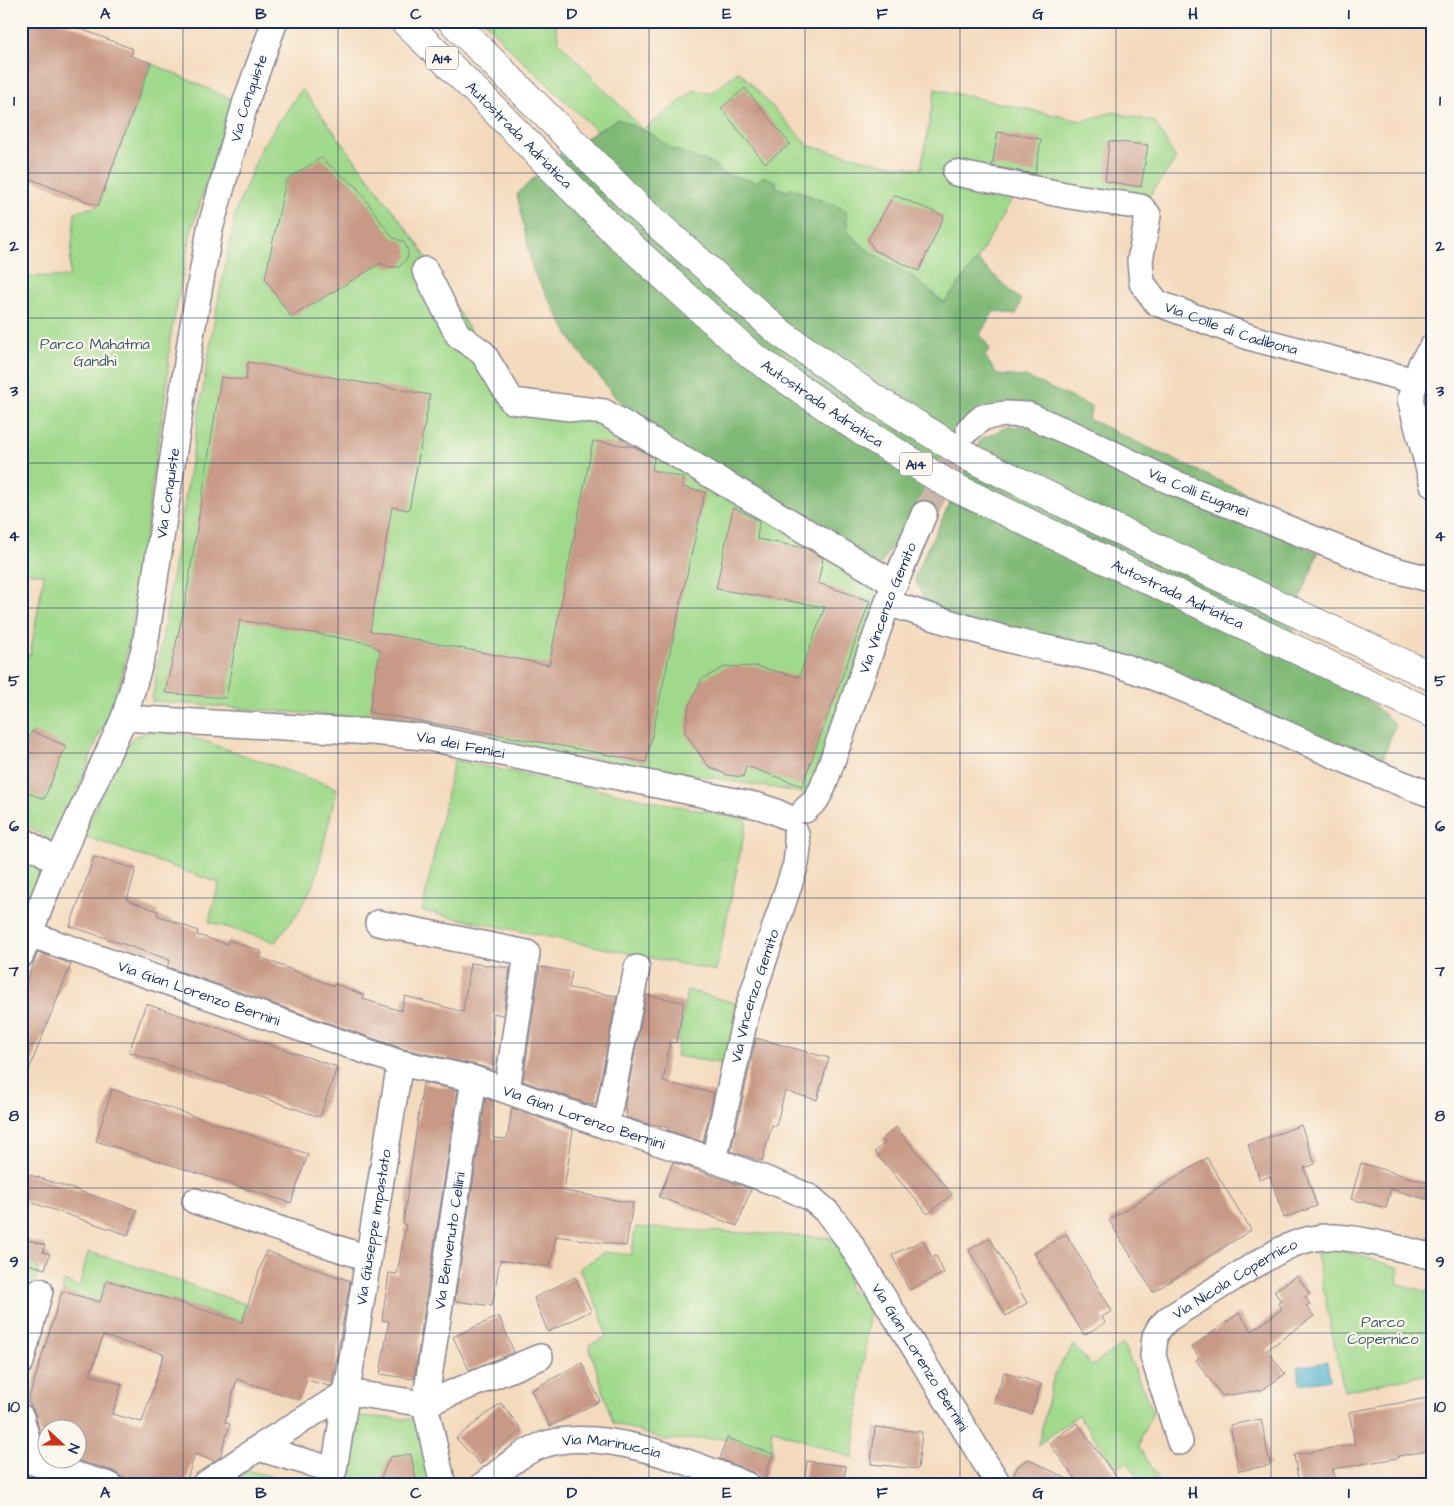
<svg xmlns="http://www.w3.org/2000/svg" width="1454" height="1506" viewBox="0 0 1454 1506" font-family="'Architects Daughter',sans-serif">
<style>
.green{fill:#a0d98b;stroke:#5e8474}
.forest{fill:#80b977;stroke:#4e746a}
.water{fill:#50b2cf;stroke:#367096}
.building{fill:#c89986;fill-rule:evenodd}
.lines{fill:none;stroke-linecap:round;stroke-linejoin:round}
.minor-tunnel{stroke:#c9b8aa;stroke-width:25;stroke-dasharray:25 12;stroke-linecap:butt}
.minor-casing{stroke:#88848e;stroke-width:28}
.highway-casing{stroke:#88848e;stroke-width:30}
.minor{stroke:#fff;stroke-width:25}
.highway{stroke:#fff;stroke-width:28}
.grid{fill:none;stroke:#1b2f5e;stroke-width:1;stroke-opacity:0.55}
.labels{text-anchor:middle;stroke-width:4.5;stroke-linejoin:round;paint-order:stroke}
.shield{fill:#fbf7ec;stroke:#5e6b89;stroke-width:1}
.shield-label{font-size:14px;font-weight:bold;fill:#1b2f5e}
.street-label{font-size:15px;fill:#1b2f5e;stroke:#fbf7ec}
.park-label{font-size:15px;fill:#3c5a69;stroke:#fbf7ec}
.neatline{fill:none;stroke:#1b2f5e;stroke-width:2}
.grid-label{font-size:16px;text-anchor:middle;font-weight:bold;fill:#1b2f5e}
</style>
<rect width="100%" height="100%" fill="#fbf7ec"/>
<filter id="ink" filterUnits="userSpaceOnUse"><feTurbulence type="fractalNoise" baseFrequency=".02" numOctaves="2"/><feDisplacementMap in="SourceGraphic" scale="10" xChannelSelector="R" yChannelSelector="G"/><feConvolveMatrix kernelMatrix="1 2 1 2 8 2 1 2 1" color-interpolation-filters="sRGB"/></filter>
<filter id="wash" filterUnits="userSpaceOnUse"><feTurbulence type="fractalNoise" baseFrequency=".0096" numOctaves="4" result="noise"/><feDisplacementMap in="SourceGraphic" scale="20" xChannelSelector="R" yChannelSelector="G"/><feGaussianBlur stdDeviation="1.12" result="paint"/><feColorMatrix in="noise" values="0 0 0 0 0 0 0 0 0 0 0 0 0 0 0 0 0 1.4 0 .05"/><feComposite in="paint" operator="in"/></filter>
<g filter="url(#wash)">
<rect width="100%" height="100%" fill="#f4dabd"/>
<path class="green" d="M484 21H555L559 42 643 130 695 90 710 93 739 71 809 146 880 163 921 169 935 89 1081 121 1114 112 1155 122 1176 159 1141 207 1019 186 977 260 945 303 914 278 866 249 848 232 791 188 790 192 775 187 720 173 715 165 672 149 653 135 618 119 597 131 510 49Z
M151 63 233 100 192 228 170 339 167 384 153 475 141 576 123 670 114 705 100 732 57 843 21 823V653L30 655 44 575 21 571 31 516 21 515V276L69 277 75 212 98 206Z
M302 89 418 244 512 401 604 412 888 579 809 794 556 752 424 723 152 701 215 316 236 211 262 146Z
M151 730 189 736 337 788 315 881 299 911 275 942 209 922 219 883 84 836 113 766 132 738Z
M454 760 747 820 716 971 422 911Z
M21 851 49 865 21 929Z
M687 990 739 1004 724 1064 676 1056Z
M636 1227 835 1238 848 1261 849 1291 871 1297 853 1458 771 1429 773 1454 727 1438 666 1440 613 1423 589 1345 606 1337 600 1312 579 1269 605 1252 631 1255Z
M1333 1248 1399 1268 1397 1283 1433 1294V1373L1344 1391 1316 1254Z
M88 1252 121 1261 248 1305 242 1322 107 1280 100 1302 62 1291 64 1281 79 1287Z
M21 1262 39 1268 21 1332Z
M1123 1344 1153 1412 1142 1435 1139 1447 1158 1477 1145 1484 1127 1462 1117 1468 1078 1415 1038 1445 1054 1375 1073 1345 1092 1366Z
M358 1416 419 1420 435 1485H344Z
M21 1466 85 1485H21Z
M242 1469 305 1485H222Z"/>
<path class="forest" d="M618 119 653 135 672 149 715 165 720 173 757 182 763 176 777 182 776 187 789 192 791 188 846 210 848 232 866 249 914 278 944 303 977 260 1021 300 1016 315 994 311 980 334 990 349 985 356 997 375 1026 377 1092 407 1088 419 1279 509 1267 519 1018 408 965 426 876 572 691 463 616 398 575 346 533 271 517 194 562 152Z
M1028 426 1318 553 1301 597 1293 633 1395 724 1378 774 1208 700 965 628 925 601 914 577 981 439 1008 427Z"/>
<path class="water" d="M1327 1362 1330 1379 1300 1384 1297 1367Z"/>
<g id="blocks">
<path class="building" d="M21 21H60L133 49 131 56 151 63 98 206 21 175Z
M745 88 790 144 765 163 721 108Z
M998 132 1041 139 1035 174 992 166Z
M1109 141 1148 145 1141 187 1105 181Z
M321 158 342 176 356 186 392 237 404 242 408 251V256L406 260 399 267H389L381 263 291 317 265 279 286 180Z
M894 195 944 216 919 271 874 250 868 239Z
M248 362 430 395 409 510 392 507 370 631 549 665 593 441 635 447 654 458 652 470 684 478 682 487 705 492 646 762 551 744 369 712 380 650 368 643 240 620 226 698 165 693 185 604 221 377 246 380Z
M733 507 759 521 757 539 805 548 823 558 818 583 870 601 802 786 746 766 743 777 727 775 708 766 685 733 689 705 702 679 725 667 755 666 799 677 825 607 716 589Z
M32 731 66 746 44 799 21 790V756Z
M94 857 136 869 127 900 158 911 157 915 198 931 197 935 227 944 228 940 261 951 259 957 334 986 335 984 364 995 363 999 401 1011 405 996 463 1012 470 963 510 968 503 1015 493 1013V1070L477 1065 404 1049 167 967 170 960 70 926Z
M38 952 71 964 22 1087 21 994Z
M540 967 572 972 569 988 617 996 596 1105 585 1103 523 1081Z
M646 995 684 1002 676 1043 670 1042 663 1082 714 1093 703 1142 667 1130V1127L644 1123 626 1117 627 1110 624 1109Z
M146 1004 337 1067 320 1117 129 1052Z
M756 1038 829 1058 817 1100 785 1091 776 1126 772 1125 762 1161 731 1151Z
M423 1083 458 1090 414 1379 380 1374 389 1321 382 1320 389 1273 397 1274 406 1225 403 1224Z
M112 1089 308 1154 291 1203 96 1141Z
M486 1098 493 1101V1138L507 1139 512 1108 573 1130 564 1191 633 1203 626 1246 556 1236 550 1267 500 1260 492 1306 455 1301Z
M1301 1125 1315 1164 1304 1168 1317 1206 1284 1218 1270 1176 1260 1180 1248 1145Z
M896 1127 952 1194 928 1214 875 1152 885 1143 882 1139Z
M1207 1158 1251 1230 1153 1292 1109 1220Z
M673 1162 751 1189 737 1226 659 1197Z
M1361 1163 1433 1184V1201L1391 1189 1386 1208 1351 1199Z
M21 1172 137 1210 128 1235 21 1199Z
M1066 1234 1112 1311 1102 1317 1105 1323 1084 1335 1034 1253Z
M21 1238 45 1245 43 1252 50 1254 45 1269 21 1262Z
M990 1238 1027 1303 1006 1316 969 1250Z
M923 1240 932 1258 936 1256 944 1273 909 1290 892 1255Z
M266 1251 350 1281 332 1385 329 1386 307 1380 299 1400 237 1379 225 1422 230 1424 220 1457 214 1461 195 1454 185 1485H147L120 1476 113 1471 71 1458H78V1428H48V1451H45L35 1413 28 1401 62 1291 100 1302 107 1280 242 1322ZM103 1336 164 1354 142 1422 112 1414 122 1384 90 1375Z
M1297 1276 1310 1294 1305 1297 1310 1304 1306 1306 1314 1316 1267 1350 1285 1374 1262 1390 1222 1396 1196 1360 1199 1357 1192 1347 1239 1313 1252 1331 1282 1309 1278 1303 1281 1301 1274 1291Z
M575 1277 591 1311 548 1332 534 1298Z
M499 1316 514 1352 469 1370 453 1337Z
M582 1363 600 1401 550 1426 531 1390Z
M1004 1372 1041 1384 1031 1414 994 1402Z
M1433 1397V1450L1398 1456V1458L1333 1469 1336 1485H1299L1294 1455 1355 1444 1349 1412Z
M501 1403 522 1430 480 1464 456 1438Z
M1261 1419 1270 1465 1239 1471 1230 1425Z
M1077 1423 1122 1485H1080L1049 1443Z
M875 1427 922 1432 918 1469 871 1464Z
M727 1438 773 1454 762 1485 759 1477 753 1472 720 1459Z
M411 1454 417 1485H377L390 1457Z
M1028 1459 1079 1485H1021L1014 1474 1018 1466Z
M807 1461 846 1466 843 1485H804Z"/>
</g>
</g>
<g filter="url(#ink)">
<use href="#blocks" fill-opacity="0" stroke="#88848e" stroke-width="1"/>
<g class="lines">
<path class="minor-tunnel" d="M924 514 967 432"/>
<defs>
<g id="minor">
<path id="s1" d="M956 173 1070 196 1141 207 1148 215 1140 261 1142 283 1157 303 1252 338 1415 381"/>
<path d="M425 270 458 335 483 353 512 401 604 412 895 584"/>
<path d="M1433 346 1421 364 1410 399 1433 485"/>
<path id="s2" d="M969 429 983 417 1005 414 1028 415 1077 436 1167 480 1384 567 1433 580"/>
<path d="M888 603C932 617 977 632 1022 643 1056 651 1092 655 1125 667 1230 703 1328 758 1433 795"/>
<path id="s3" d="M124 718 372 732 424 737 759 806 774 811 789 818"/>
<path id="s4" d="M805 810 816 800 823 787 891 593 924 514"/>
<path d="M21 839 58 862"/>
<path d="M378 923 527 953 507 1090"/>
<path id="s5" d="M29 934 400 1063 474 1079 606 1126 714 1160 789 1188 811 1198 828 1213 845 1235 999 1485"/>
<path id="s6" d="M21 955 58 862 124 718 145 646 191 336 210 229 246 101 275 21"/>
<path d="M606 1126 637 968"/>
<path id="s7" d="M714 1160 746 1014 796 864 798 847 796 834"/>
<path d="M195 1201 367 1258"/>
<path d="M21 1362 40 1291"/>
<path d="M21 1417 33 1462 109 1485"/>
<path id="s8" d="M1180 1442 1153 1356 1155 1336 1160 1327 1168 1319C1192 1304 1216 1289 1240 1274 1264 1260 1288 1242 1316 1238 1346 1233 1403 1249 1433 1257"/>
<path id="s9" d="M258 1448 334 1470 400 1063"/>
<path d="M204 1485 258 1448 347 1392 425 1404 540 1357"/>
<path id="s10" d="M443 1485 425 1404 474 1079"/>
<path id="s11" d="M483 1485C501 1471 519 1454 540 1446 598 1424 692 1463 747 1485"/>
</g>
<g id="highway">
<path id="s12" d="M404 21 480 95 614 231 751 355 860 430 948 484 1099 557 1433 714"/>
<path d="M452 21 638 207 779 332 875 399 971 458 1110 526 1433 677"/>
</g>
</defs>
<use href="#minor" class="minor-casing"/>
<use href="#highway" class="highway-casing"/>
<use href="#minor" class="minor"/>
<use href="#highway" class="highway"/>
</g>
</g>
<path class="grid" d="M183 21V1485M338 21V1485M494 21V1485M649 21V1485M805 21V1485M960 21V1485M1116 21V1485M1271 21V1485M21 173H1433M21 318H1433M21 463H1433M21 608H1433M21 753H1433M21 898H1433M21 1043H1433M21 1188H1433M21 1333H1433"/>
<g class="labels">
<g class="shield">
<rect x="426" y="46.5" width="32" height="23" rx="4"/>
<rect x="900" y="452.5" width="32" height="23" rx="4"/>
</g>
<g class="shield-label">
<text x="442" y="63">A14</text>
<text x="916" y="469">A14</text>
</g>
<g class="street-label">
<text dy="5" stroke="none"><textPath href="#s6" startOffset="892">Via Conquiste</textPath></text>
<text dy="5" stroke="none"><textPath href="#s12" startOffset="162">Autostrada Adriatica</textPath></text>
<text dy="5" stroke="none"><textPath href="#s1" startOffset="371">Via Colle di Cadibona</textPath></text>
<text dy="5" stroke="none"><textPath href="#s12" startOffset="568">Autostrada Adriatica</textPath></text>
<text dy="5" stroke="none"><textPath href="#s2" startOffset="251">Via Colli Euganei</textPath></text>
<text dy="5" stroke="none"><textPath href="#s6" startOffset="488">Via Conquiste</textPath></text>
<text dy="5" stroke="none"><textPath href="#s12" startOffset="972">Autostrada Adriatica</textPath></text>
<text dy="5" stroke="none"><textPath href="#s4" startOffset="220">Via Vincenzo Gemito</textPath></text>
<text dy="5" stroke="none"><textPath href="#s3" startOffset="338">Via dei Fenici</textPath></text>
<text dy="5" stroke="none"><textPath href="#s5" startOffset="180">Via Gian Lorenzo Bernini</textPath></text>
<text dy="5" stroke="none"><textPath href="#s7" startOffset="169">Via Vincenzo Gemito</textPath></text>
<text dy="5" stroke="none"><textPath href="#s5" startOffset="585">Via Gian Lorenzo Bernini</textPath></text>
<text dy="5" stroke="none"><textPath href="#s9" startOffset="325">Via Giuseppe Impastato</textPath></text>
<text dy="5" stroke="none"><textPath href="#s10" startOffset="248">Via Benvenuto Cellini</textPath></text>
<text dy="5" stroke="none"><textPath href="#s8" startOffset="210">Via Nicola Copernico</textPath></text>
<text dy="5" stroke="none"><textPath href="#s5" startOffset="1020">Via Gian Lorenzo Bernini</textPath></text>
<text dy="5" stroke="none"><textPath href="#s11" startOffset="142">Via Marinuccia</textPath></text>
</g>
<g class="park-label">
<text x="95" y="349">Parco Mahatma<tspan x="95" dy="17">Gandhi</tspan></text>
<text x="1383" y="1327">Parco<tspan x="1383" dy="17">Copernico</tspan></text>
</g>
</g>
<rect width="1454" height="1506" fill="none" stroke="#fbf7ec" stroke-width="55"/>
<g transform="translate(62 1444) rotate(111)"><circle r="24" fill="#fbf7ec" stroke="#a1a7b3"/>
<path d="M0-4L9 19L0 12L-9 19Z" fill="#c8321e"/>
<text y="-8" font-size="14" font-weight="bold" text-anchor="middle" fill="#1b2f5e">N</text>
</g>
<rect x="28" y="28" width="1398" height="1450" class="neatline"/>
<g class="grid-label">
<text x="105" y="19">A</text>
<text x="261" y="19">B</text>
<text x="416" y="19">C</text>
<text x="572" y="19">D</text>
<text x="727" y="19">E</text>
<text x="882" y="19">F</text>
<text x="1038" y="19">G</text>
<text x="1193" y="19">H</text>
<text x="1349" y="19">I</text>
<text x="14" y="106">1</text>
<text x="1440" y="106">1</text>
<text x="14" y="251">2</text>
<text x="1440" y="251">2</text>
<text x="14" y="396">3</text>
<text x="1440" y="396">3</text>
<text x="14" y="541">4</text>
<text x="1440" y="541">4</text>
<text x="14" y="686">5</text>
<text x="1440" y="686">5</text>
<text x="14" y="831">6</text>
<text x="1440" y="831">6</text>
<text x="14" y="976">7</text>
<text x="1440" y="976">7</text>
<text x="14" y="1121">8</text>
<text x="1440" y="1121">8</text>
<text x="14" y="1267">9</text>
<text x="1440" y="1267">9</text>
<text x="14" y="1412">10</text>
<text x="1440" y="1412">10</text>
<text x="105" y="1498">A</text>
<text x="261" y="1498">B</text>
<text x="416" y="1498">C</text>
<text x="572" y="1498">D</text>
<text x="727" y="1498">E</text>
<text x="882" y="1498">F</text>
<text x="1038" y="1498">G</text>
<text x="1193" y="1498">H</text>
<text x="1349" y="1498">I</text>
</g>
</svg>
